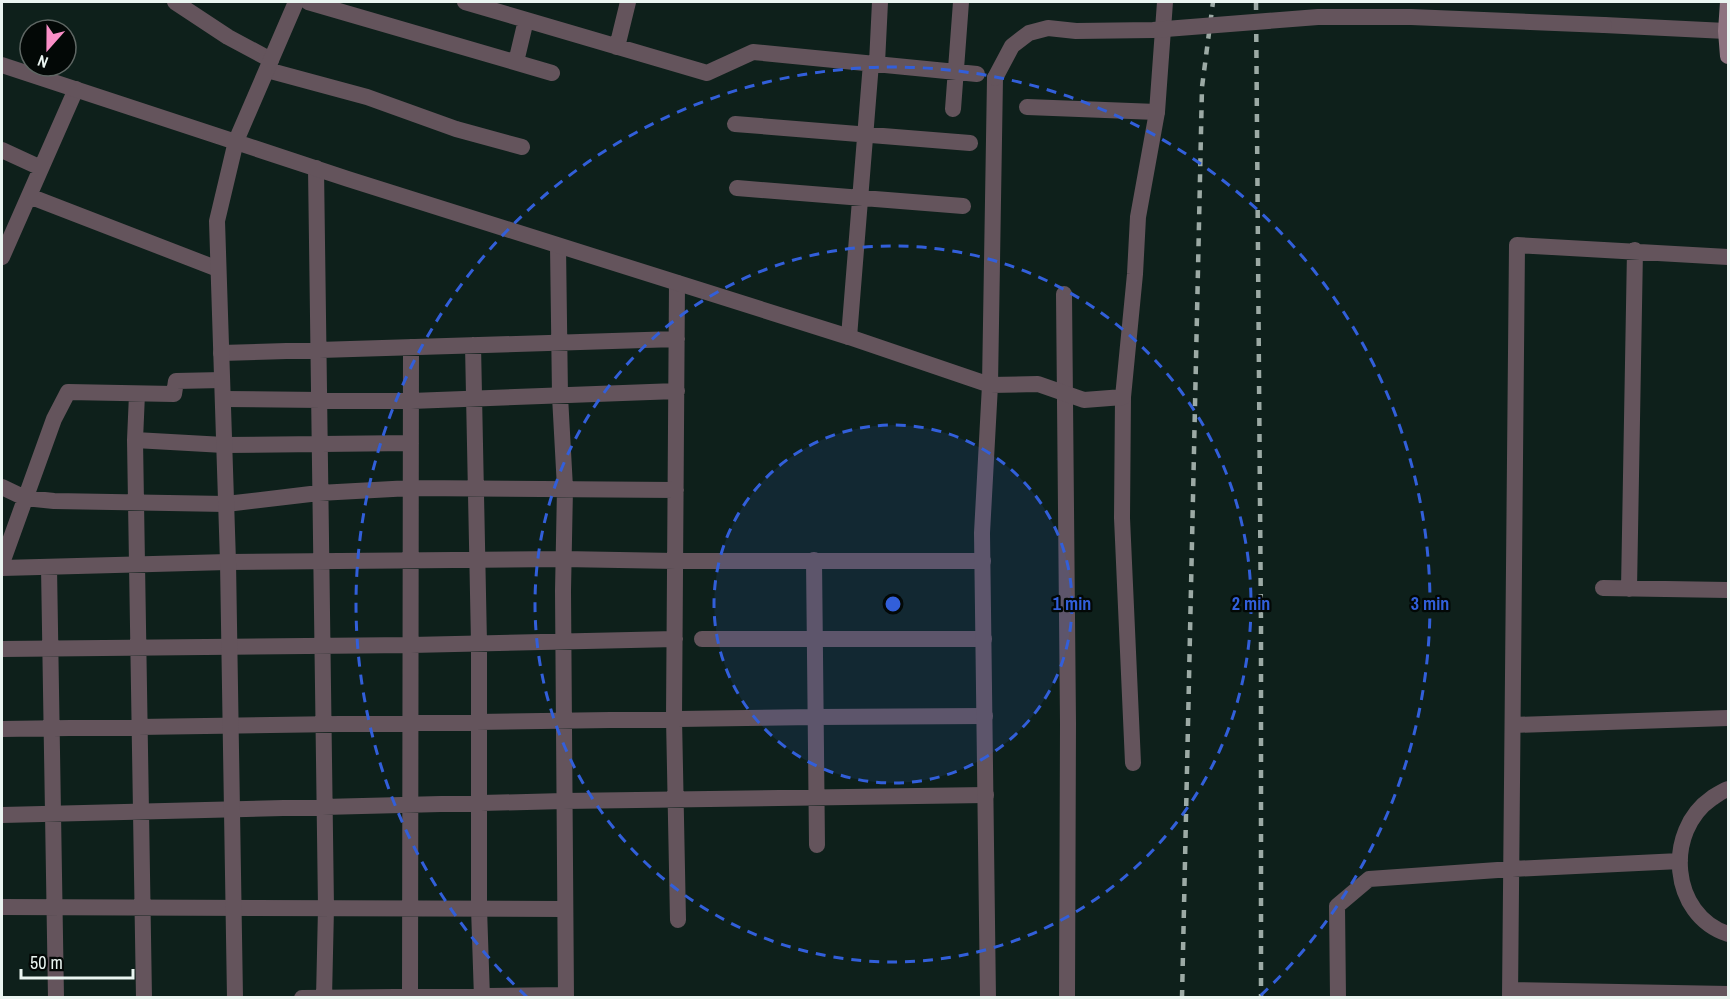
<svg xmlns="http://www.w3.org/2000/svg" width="1730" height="999" viewBox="0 0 1730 999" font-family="'Archivo Narrow',sans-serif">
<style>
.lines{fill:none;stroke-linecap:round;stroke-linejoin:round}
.minor{stroke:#64545c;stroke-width:16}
.tertiary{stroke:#64545c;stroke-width:16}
.secondary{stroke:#8e7480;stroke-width:16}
.rail{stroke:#9caaa5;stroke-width:4.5;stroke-dasharray:8 8;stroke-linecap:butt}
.tertiary-bridge{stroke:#64545c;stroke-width:16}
.ring{fill:none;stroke:#325fda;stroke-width:3;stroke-dasharray:10 8}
.centre{fill:#325fda;stroke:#030806;stroke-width:3}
.ring-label{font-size:18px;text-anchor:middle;font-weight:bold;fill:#325fda;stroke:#030806;stroke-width:4.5;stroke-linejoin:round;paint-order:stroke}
</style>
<rect width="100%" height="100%" fill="#0e201b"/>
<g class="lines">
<path class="minor" d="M175 2 228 37 271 60
M308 2 552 73
M465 2 707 73 753 52 977 74
M617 47 628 2
M516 62 526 20
M877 63 880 2
M267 70 367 97 456 129 522 147
M1027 107 1157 112
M953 109 961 2
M735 124 970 143
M2 150 41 168
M316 168 326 908 324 998
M737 188 963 206
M29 196 218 269
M558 246 560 396 565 488 563 591 566 998
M2 257 76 89
M677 283 674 718 678 920
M1064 294 1068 723 1067 998
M849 337 871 63
M473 345 479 643V908L482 998
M221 353 677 339
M137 394 135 440 144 998
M1123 397 1122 518 1133 763
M223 399 411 401 677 391
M135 440 224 445 411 443
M2 487 25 498 54 501 226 504 319 493 411 488 676 490
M814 560 817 845
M2 563 54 419 68 392 174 394 176 381 222 380
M49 567 56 998
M2 568 228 562 563 559 675 561H983
M1603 588 1728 590
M1629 589 1635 250
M702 639H984
M2 649 411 645 675 639
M1513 725 1728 718
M2 729 816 717 985 716
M1728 789C1722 791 1718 794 1712 798 1664 831 1670 915 1728 934
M2 815 564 801 986 795
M2 907 564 909
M1510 990 1728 994
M302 998 566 995
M410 998 411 347
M1338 998 1337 906 1369 879 1512 869 1680 861
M1510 998 1517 245 1728 257"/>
<path class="tertiary" d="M1604 25 1726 31
M2 65 348 179 849 337 990 385 1038 384 1084 400 1123 397 1135 274 1138 217 1157 112 1165 2
M235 998 228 562 217 221 236 141 296 2
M988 998 982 533 990 385 995 78"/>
<path class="secondary" d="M1728 2 1726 31 1728 56"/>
<path class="rail" d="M1256 2 1261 626V998
M1182 998 1202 87 1213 2"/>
<path class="tertiary-bridge" d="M995 78 1012 46 1029 33 1048 28 1076 31 1153 30 1318 17H1411L1604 25"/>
</g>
<circle cx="893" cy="604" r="179" fill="#325fda" fill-opacity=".12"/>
<g class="ring">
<circle cx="893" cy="604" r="179"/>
<circle cx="893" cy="604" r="358"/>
<path d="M527 997A537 537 0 1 1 1259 997"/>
</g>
<circle cx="893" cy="604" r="9" class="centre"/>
<g class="ring-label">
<text x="1072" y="610">1 min</text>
<text x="1251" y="610">2 min</text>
<text x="1430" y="610">3 min</text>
</g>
<rect width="1730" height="999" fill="none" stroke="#eaf5f1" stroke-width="6"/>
<g transform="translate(48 48) rotate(201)"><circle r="28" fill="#030806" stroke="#5f6764" stroke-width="1.5"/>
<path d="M0-4.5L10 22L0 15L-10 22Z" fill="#fa8fc7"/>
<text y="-9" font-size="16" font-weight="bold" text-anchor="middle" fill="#eaf5f1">N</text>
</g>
<path d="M21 969v9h112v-9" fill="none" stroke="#eaf5f1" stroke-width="3"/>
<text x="30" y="969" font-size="18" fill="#eaf5f1" stroke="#030806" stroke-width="4.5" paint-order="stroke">50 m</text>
</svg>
